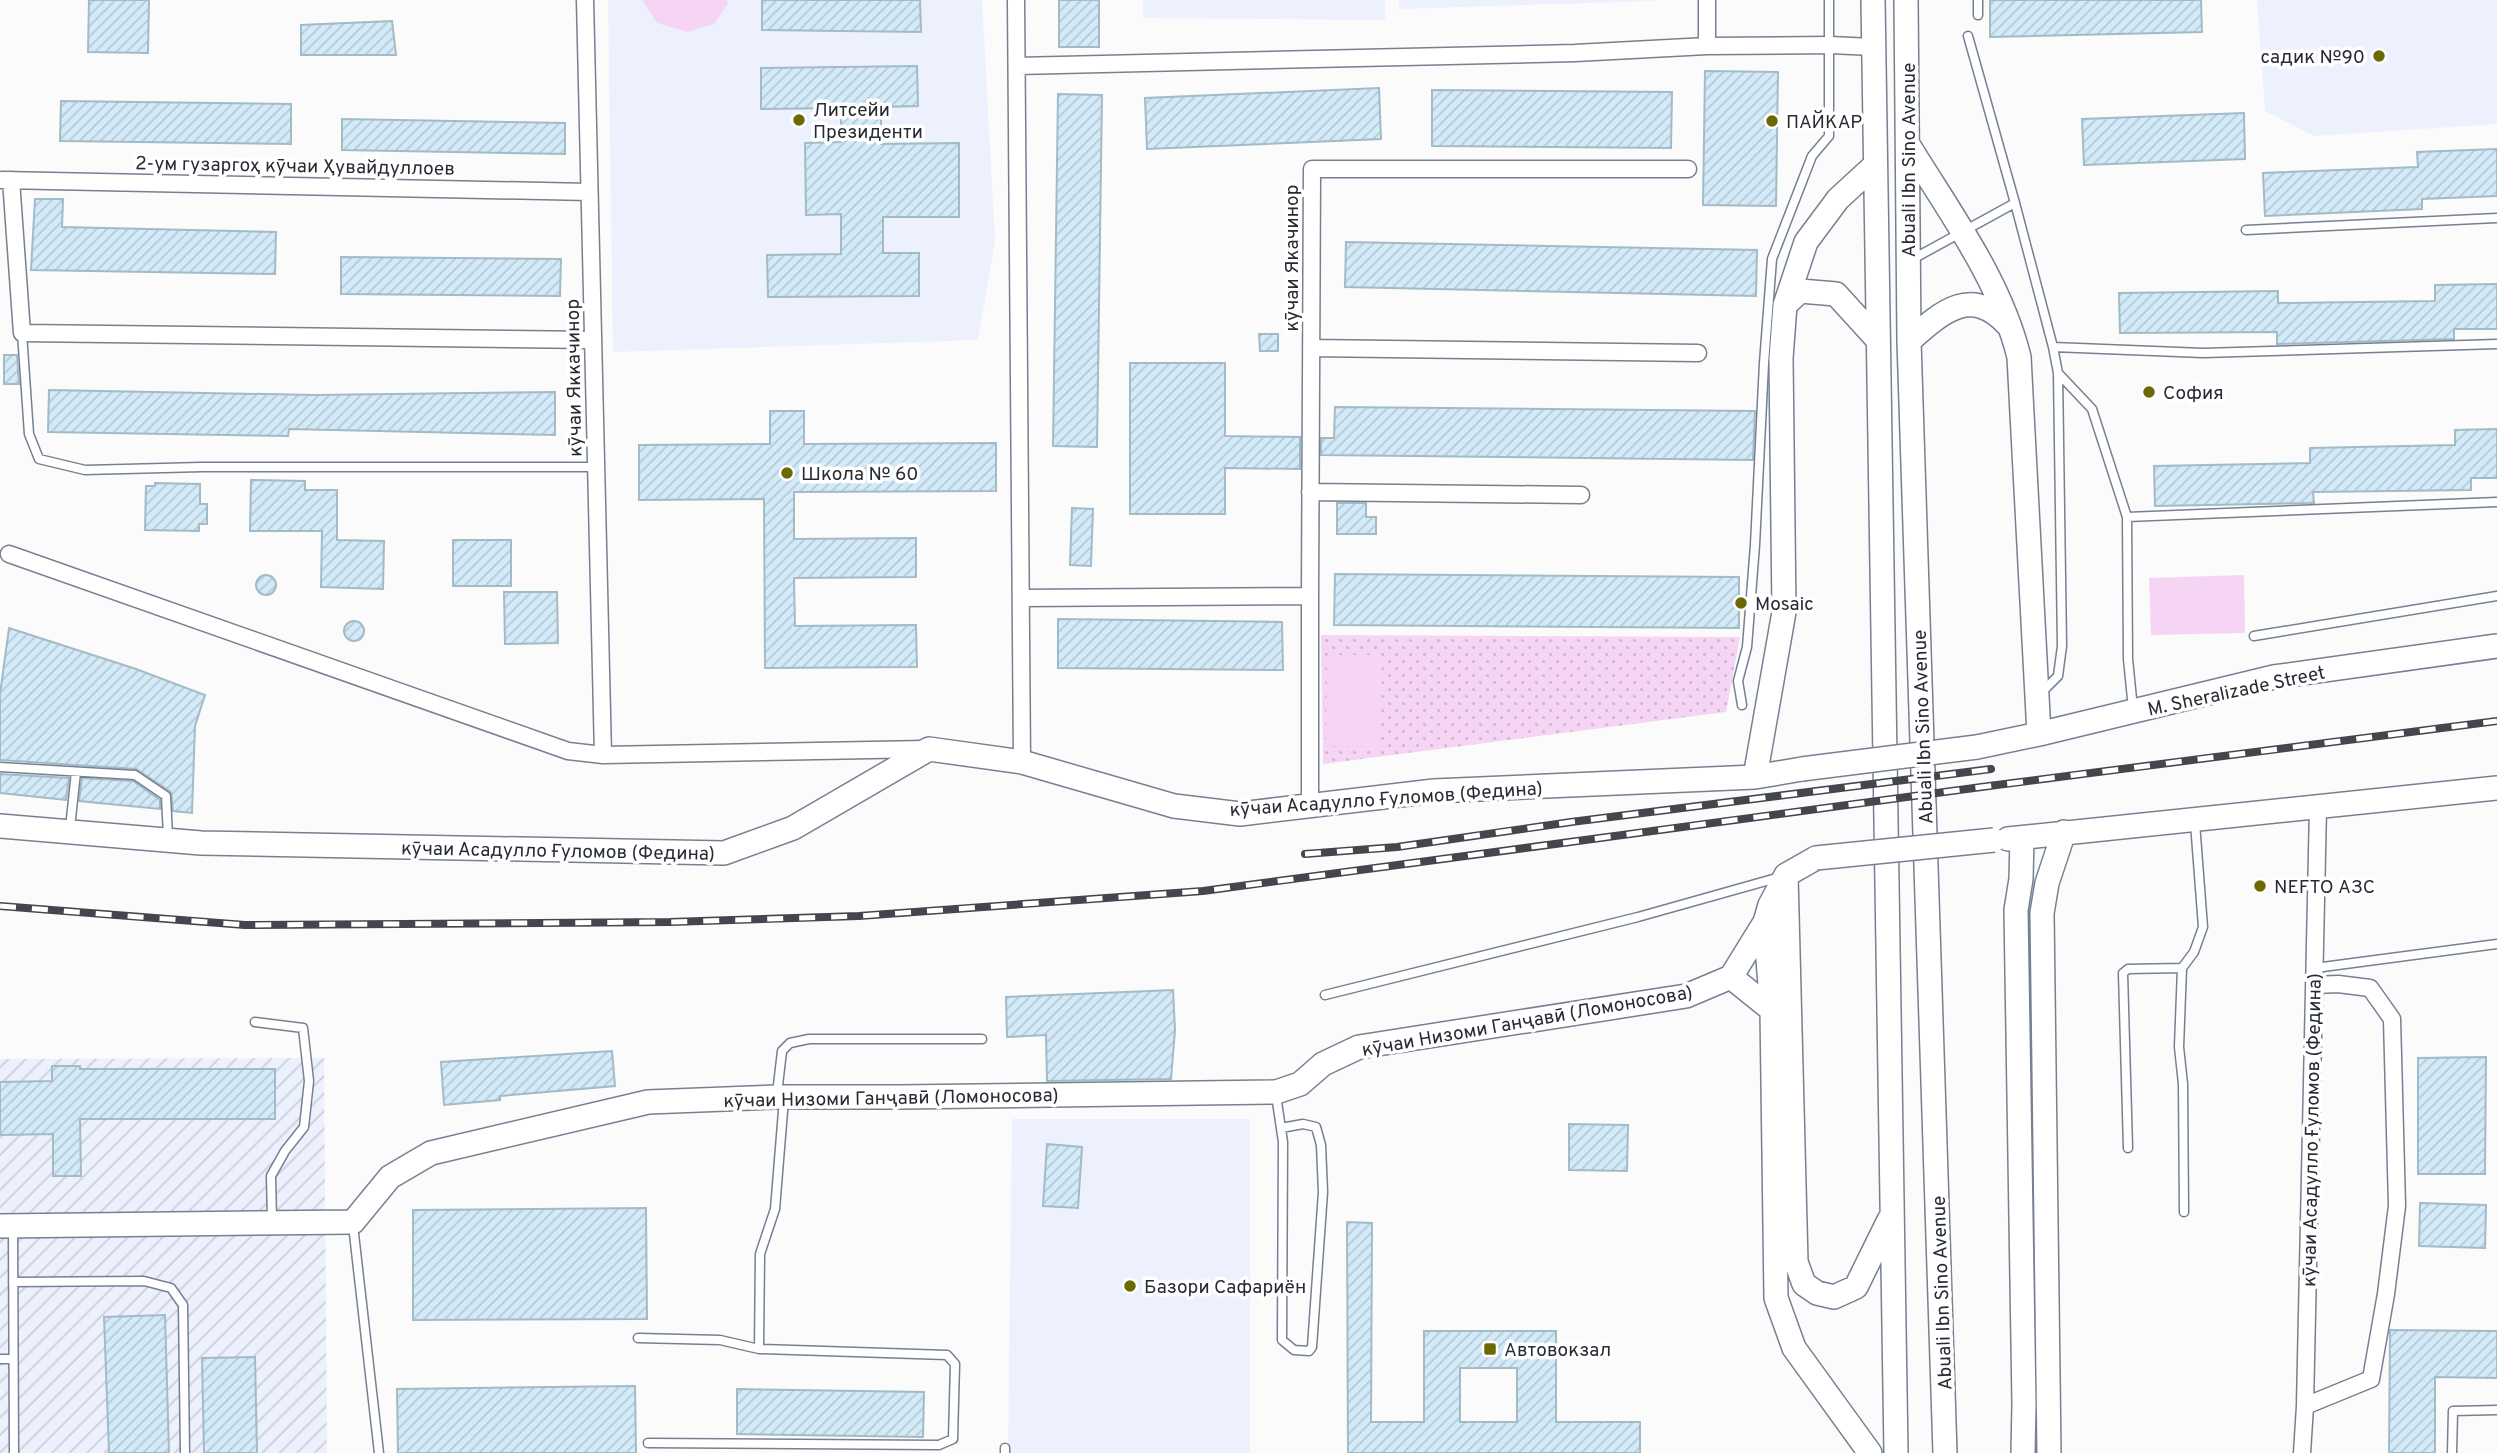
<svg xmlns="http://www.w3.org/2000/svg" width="2497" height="1453" viewBox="0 0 2497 1453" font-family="Overpass,sans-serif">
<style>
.built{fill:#ecf1fd}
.industrial{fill:url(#industrial-furrows)}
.grass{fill:url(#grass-dots)}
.pitch{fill:#f5d5f3}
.building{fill:url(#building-hatch);stroke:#a3bac7;stroke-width:2;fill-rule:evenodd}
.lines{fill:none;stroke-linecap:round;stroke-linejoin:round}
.lane-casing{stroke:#768093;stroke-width:11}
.street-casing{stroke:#768093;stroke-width:19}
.secondary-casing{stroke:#768093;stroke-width:26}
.lane{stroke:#fff;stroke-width:8}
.street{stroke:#fff;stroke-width:16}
.secondary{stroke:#fff;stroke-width:23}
.rail-casing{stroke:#44464d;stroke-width:8}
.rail{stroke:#fff;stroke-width:5;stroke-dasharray:16;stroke-linecap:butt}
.secondary-bridge-casing{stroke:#768093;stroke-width:26;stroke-linecap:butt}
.secondary-bridge{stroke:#fff;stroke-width:23}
.poi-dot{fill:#6c6903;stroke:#fff;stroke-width:2.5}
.labels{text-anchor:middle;stroke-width:7;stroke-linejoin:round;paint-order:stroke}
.poi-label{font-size:19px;fill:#282b33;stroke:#fff;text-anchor:start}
.street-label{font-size:19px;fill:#282b33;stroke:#fff}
</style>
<defs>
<pattern id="industrial-furrows" width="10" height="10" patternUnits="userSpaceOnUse" patternTransform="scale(1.75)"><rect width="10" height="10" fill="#ecf1fd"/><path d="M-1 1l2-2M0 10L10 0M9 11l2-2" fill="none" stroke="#cacfd9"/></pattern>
<pattern id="grass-dots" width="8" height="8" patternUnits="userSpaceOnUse" patternTransform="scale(1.75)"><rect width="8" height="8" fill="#f5d5f3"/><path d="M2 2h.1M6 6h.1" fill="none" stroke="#d2b7d1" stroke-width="1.8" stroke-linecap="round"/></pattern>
<pattern id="building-hatch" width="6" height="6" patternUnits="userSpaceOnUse" patternTransform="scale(1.75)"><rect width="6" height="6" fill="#d3eaf8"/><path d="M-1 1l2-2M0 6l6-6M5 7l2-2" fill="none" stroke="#b5c9d5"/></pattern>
</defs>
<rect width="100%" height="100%" fill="#fbfbfb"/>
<path class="built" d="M608 0H982L995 241 978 340 613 352Z
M1143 0H1385V20L1143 18Z
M1399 0H1655V1L1399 9Z
M2257 0H2497V124L2314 136 2265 111Z
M1012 1119H1250V1453H1008Z"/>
<path class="industrial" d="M324 1058 327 1453H0V1059Z"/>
<path class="grass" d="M1321 635 1740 637 1726 712 1323 764Z"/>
<path class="pitch" d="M642 0H727L728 4 714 24 687 32 657 23Z
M2244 575 2245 633 2151 635 2149 578Z
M1327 655H1382L1381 747 1326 746Z"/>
<path class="building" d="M89 0H149L148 53 88 52Z
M762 0H920L921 32 762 30Z
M1059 0H1099V47H1059Z
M1990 0H2201L2202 32 1990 37Z
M392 21 396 55H301V25Z
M917 66 918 106 881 107V144L959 143V217H883V253H919V296L768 297 767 255 841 254V214L806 215 805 143 841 142V108L761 109V68Z
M1705 71 1778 72 1776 206 1703 205Z
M1379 88 1381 139 1147 149 1145 98Z
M1432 90 1672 92 1671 148 1432 146Z
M1058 94 1102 95 1097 447 1053 446Z
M61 101 291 104V144L60 141Z
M2244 113 2245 159 2084 165 2082 119Z
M342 119 565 123V154L342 150Z
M2497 149V196L2422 199V209L2265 216 2263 173 2418 167 2417 152Z
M35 199H63L62 227 276 232 275 274 31 270Z
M1346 242 1757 250 1756 296 1345 287Z
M341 257 561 259 560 296 341 294Z
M2497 284V329H2454V339L2277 344V332L2120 333 2119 293 2278 291V303L2435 301V285Z
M1259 334H1278V351H1260Z
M4 355H17L19 384H4Z
M1130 363H1225V436L1300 437V469L1225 468V514H1130Z
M49 390 315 395 555 392V435L289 429 288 436 48 432Z
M1335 407 1755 411 1753 460 1321 455V438H1334Z
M770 411H804V444L996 443V491L794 492V539L916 538V577L794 578 795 626 916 625 917 667 765 668 764 499 639 500V445L770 444Z
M2497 429V478H2471V490L2313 492 2314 503 2155 506 2154 466 2310 463V448L2455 445V430Z
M251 480 305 481V490H337V540L384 541 383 589 321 587 322 531H250Z
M155 483 200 484V504H207V524H199V531L145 530 146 486H155Z
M1337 503H1366V517H1376V534H1337Z
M1072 508 1093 509 1091 566 1070 565Z
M453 540H511V586H453Z
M1335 574 1739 577V628L1334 625Z
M256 585a10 10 0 1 1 20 0a10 10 0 1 1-20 0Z
M504 592H557L558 643 505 644Z
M1058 619 1282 622 1283 670 1058 668Z
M344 631a10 10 0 1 1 20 0a10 10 0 1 1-20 0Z
M9 628 136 669 205 695 195 726 192 813 173 811 171 792 136 769 0 760V694Z
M0 774 69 778 66 800 0 793Z
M82 778 133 781 160 800V809L79 801Z
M1173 990 1175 1030 1171 1079 1047 1081 1046 1035 1007 1037 1006 997Z
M612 1051 615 1086 500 1096V1100L444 1105 441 1062Z
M2486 1057 2485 1174H2418V1058Z
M52 1066H80V1069H275V1119H80L81 1176H53V1134L0 1135V1082L52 1081Z
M1569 1124 1628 1125 1627 1171 1569 1170Z
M1047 1144 1082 1147 1078 1208 1043 1206Z
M2420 1203 2486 1205 2485 1248 2419 1246Z
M646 1208 647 1319 413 1320V1210Z
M1347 1222 1372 1223 1371 1422H1424V1331H1556V1422H1640V1453H1348ZM1460 1368H1517V1422H1460Z
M165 1315 169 1453H109L104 1317Z
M2390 1330 2497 1331V1378L2435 1377V1453H2389Z
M255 1357 257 1453H204L202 1358Z
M635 1386 636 1453H398L397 1389Z
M737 1389 924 1392 923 1437 737 1434Z"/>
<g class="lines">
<defs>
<path id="lane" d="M1978 0V15
M1968 36 2015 203 2053 347 2058 373 2062 646 2058 676 2042 692
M2246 230 2497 218
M1911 260 2015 203
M22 333 29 434 39 459 85 470 202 467H596
M2053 347 2203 353 2497 344
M2058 373 2092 409 2127 517 2128 659 2133 709
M2127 517 2497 502
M2254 636 2497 596
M1742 705 1738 681 1747 647 1755 545 1764 363 1772 259 1812 156 1829 136V0
M0 767 135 775 166 796 168 837
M70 828 76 772
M2315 968 2497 944
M1325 995 1638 917 1780 877
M255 1022 303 1028 309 1081 304 1127 285 1151 271 1176 272 1220
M777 1094 782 1051 790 1043 809 1039H982
M1276 1095 1283 1142 1282 1340 1294 1350 1309 1351 1312 1347 1323 1192 1321 1145 1316 1127 1303 1124 1281 1128
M2128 1148 2123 973 2128 969 2182 968
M2184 1212 2183 1084 2179 1047 2182 968 2194 952 2203 927 2195 823
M353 1225 379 1453
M13 1228 14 1453
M13 1282 144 1281 171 1288 183 1305 185 1453
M638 1338 720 1340 759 1349 947 1355 955 1364 953 1439 939 1445 648 1443
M759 1349 760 1254 775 1209 784 1099
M0 1359H13
M1005 1453V1448
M2452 1453 2453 1411 2497 1410"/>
<path id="street" d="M585 0 603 755
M1016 0 1022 762
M1707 46V0
M1017 66 1575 53 1707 46 1830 45 1873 47
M2 180 589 192
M11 180 22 333 593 340
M1311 348 1698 353
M1310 492 1581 495
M9 554 568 751 603 755 926 749
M1310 596V806
M1021 598 1310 596 1312 169H1688
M2305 1406 2371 1379 2386 1294 2397 1206 2392 1019 2370 988 2338 984 2315 985
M2302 1453 2305 1406 2318 807"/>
<path id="secondary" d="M1873 0 1896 1453
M1906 0 1909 341 1945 1453
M1909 146C1950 213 2000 280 2019 357L2039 734
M1785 305 1800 291 1836 294 1877 339
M1909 341C1941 313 1970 285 2007 324
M1977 747 2039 734 2274 677 2497 646
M1755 777 1784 612 1781 358 1785 305 1806 242 1838 199 1874 166
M0 826 201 843 724 853 793 828 929 749 1022 762 1174 806 1240 814 1434 791 1755 777 1802 769
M2022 838 2021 879 2016 910 2024 1404 2023 1453
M2008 839 2497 788
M1816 858 1786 875 1770 905 1765 922 1772 1010 1776 1298 1794 1348 1870 1453
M1786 875 1796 1262 1804 1284 1817 1293 1834 1297 1856 1287 1889 1220
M1731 977 1772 1010
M0 1226 353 1222 390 1177 431 1153 648 1102 776 1097H901L1276 1092 1300 1084 1323 1064 1359 1047 1686 996 1731 977 1765 922
M2049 1453 2042 913 2047 883 2064 832"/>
</defs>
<use href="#lane" class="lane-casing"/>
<use href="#street" class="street-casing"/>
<use href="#secondary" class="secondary-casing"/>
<use href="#lane" class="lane"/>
<use href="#street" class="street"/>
<use href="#secondary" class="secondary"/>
<defs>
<path id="rail" d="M1305 854 1397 847 1571 822 1991 769
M0 906 245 925 670 922 859 916 1203 891 1989 786 2497 721"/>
</defs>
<use href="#rail" class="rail-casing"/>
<use href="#rail" class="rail"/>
<defs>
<path id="secondary-bridge" d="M1802 769 1977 747
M1816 858 1994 840"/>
</defs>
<use href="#secondary-bridge" class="secondary-bridge-casing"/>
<use href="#secondary-bridge" class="secondary-bridge"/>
</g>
<g class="poi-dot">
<circle cx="2379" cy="56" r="7"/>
<circle cx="799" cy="120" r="7"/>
<circle cx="1772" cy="121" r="7"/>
<circle cx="2149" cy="392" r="7"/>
<circle cx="787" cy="473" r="7"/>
<circle cx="1741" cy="603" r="7"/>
<circle cx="2260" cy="886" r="7"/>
<circle cx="1130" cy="1286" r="7"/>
<rect x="1483" y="1342" width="14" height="14" rx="3.5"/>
</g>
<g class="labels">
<g class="poi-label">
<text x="2365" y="63" text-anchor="end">садик №90</text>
<text x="813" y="116">Литсейи<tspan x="813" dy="22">Президенти</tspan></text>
<text x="1786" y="128">ПАЙКАР</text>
<text x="2163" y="399">София</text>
<text x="801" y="480">Школа № 60</text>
<text x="1755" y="610">Mosaic</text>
<text x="2274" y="893">NEFTO АЗС</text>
<text x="1144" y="1293">Базори Сафариён</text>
<text x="1504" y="1356">Автовокзал</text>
</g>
<g class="street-label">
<text transform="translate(1908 160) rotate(-90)" y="7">Abuali Ibn Sino Avenue</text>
<text transform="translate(295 165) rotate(1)" y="7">2-ум гузаргоҳ кӯчаи Ҳувайдуллоев</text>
<text transform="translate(1291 258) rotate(-90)" y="7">кӯчаи Якачинор</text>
<text transform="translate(573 378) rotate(-91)" y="7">кӯчаи Яккачинор</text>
<text transform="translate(2236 690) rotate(-12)" y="7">M. Sheralizade Street</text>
<text transform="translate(1922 727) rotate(-92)" y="7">Abuali Ibn Sino Avenue</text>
<text transform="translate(1386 798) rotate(-4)" y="7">кӯчаи Асадулло Ғуломов (Федина)</text>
<text transform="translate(558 850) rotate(1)" y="7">кӯчаи Асадулло Ғуломов (Федина)</text>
<text transform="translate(1527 1020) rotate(-10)" y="7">кӯчаи Низоми Ганҷавӣ (Ломоносова)</text>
<text transform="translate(891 1097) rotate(-1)" y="7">кӯчаи Низоми Ганҷавӣ (Ломоносова)</text>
<text transform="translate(2311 1130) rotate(-89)" y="7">кӯчаи Асадулло Ғуломов (Федина)</text>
<text transform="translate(1941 1293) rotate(-92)" y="7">Abuali Ibn Sino Avenue</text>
</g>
</g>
</svg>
